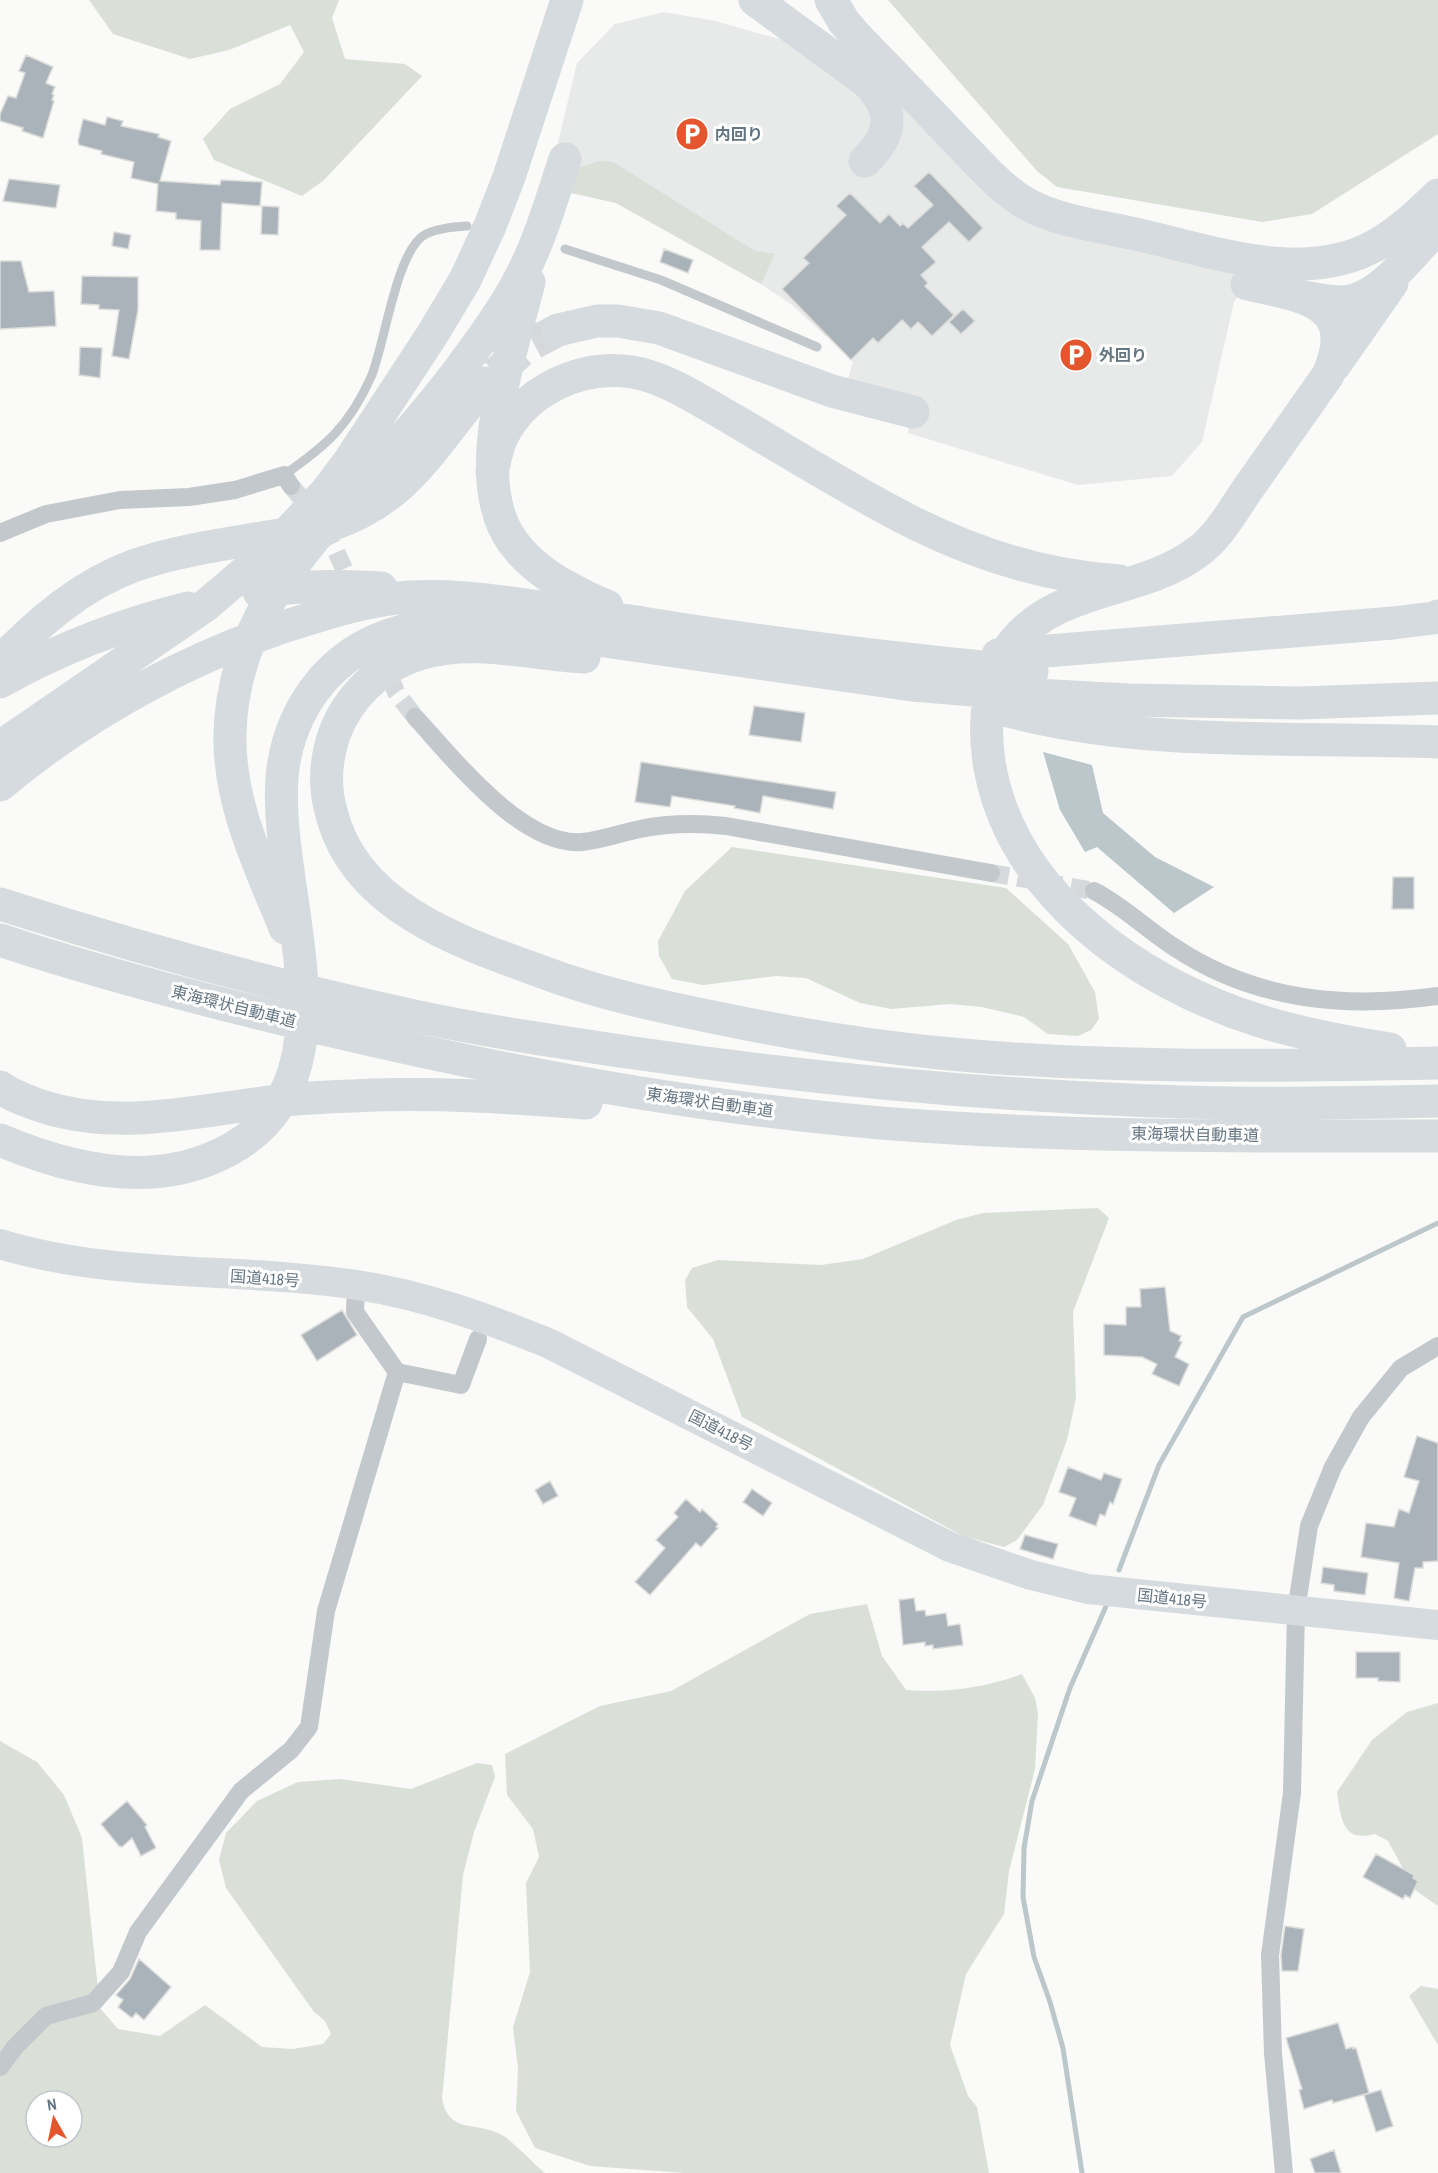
<svg xmlns="http://www.w3.org/2000/svg" width="1438" height="2173" viewBox="0 0 1438 2173" font-family="'Archivo Narrow','Noto Sans JP',sans-serif">
<style>
.built{fill:#e8e9e9}
.green{fill:#dadfd7;fill-rule:evenodd}
.water{fill:#bbc7cb}
.lines{fill:none;stroke-linecap:round;stroke-linejoin:round}
.stream{stroke:#bbc7cb;stroke-width:5}
.building{fill:#aab3b9;stroke:#dcdcda;stroke-width:1.5}
.minor-tunnel{stroke:#d5d9db;stroke-width:18;stroke-dasharray:18 9;stroke-linecap:butt}
.motorway-tunnel{stroke:#d5d9db;stroke-width:33;stroke-dasharray:33 16;stroke-linecap:butt}
.service{stroke:#c3c8cc;stroke-width:9}
.minor{stroke:#c3c8cc;stroke-width:18}
.trunk{stroke:#d6dbdf;stroke-width:30}
.motorway{stroke:#d6dbdf;stroke-width:33}
.labels{text-anchor:middle;stroke-width:6;stroke-linejoin:round;paint-order:stroke}
.poi-label{font-size:16px;font-weight:bold;fill:#657683;stroke:#fff;text-anchor:start}
.street-label{font-size:16px;fill:#657683;stroke:#fff}
</style>
<rect width="100%" height="100%" fill="#fafaf8"/>
<path class="built" d="M664 12 715 21 801 45 897 84 1007 196 1261 269 1234 302 1202 442 1172 476 1078 485 908 433 912 412 844 394 853 361 792 305 761 284 616 203 548 184 577 63 615 24Z"/>
<path class="green" d="M89 0H339L332 18 345 59 405 64 422 76 324 180 302 196 214 160 203 139 230 109 280 84 304 52 290 25 229 50 190 59 113 34Z
M888 0H1438V134L1312 214 1262 222 1057 187 1037 171Z
M599 161 613 162 755 251 775 254 761 284 616 203 571 193 578 168Z
M732 847 1006 888 1068 944 1095 992 1099 1019 1091 1030 1078 1036 1048 1034 1024 1017 982 1007 950 1004 891 1009 860 1003 806 978 776 976 703 985 672 979 659 956 658 941 685 891Z
M1098 1208 1109 1218 1073 1312 1076 1398 1067 1440 1043 1505 1017 1540 1004 1547 963 1536 742 1417 713 1339 687 1307 685 1280 692 1268 718 1260 821 1265 863 1259 956 1220 983 1213Z
M867 1604 882 1656 906 1690C946 1693 984 1688 1022 1674L1035 1698 1038 1714 1035 1769 1009 1871 1004 1914 966 1974 950 2045 968 2096 977 2107 989 2173H685L590 2166 535 2148 516 2111 518 2068 513 2027 530 1972 526 1883 539 1857 533 1829 507 1795 505 1754 600 1706 671 1691 810 1614Z
M1438 1703V1906L1415 1890 1388 1841 1375 1834C1342 1843 1341 1818 1337 1792L1372 1740 1407 1712Z
M0 1741 37 1762 64 1795 82 1838 100 2008 118 2029 160 2036 205 2005 262 2047 293 2049 323 2044 331 2034 325 2021 314 2012 226 1888 219 1860 226 1833 257 1801 298 1782 340 1779 411 1789 477 1763 492 1765 495 1777 474 1832 463 1875 442 2099C449 2133 473 2122 498 2133 510 2138 533 2163 545 2173H0ZM36 2101H72V2137H36Z
M1421 1986 1438 1989V2045L1409 1996Z"/>
<path class="water" d="M1043 752 1092 765 1103 813 1155 857 1214 887 1174 913 1097 847 1085 852 1060 810Z"/>
<g class="lines">
<path class="stream" d="M1119 1570 1159 1465 1243 1317 1438 1223
M1082 2173 1063 2048 1050 2002 1034 1957 1023 1897 1024 1848 1032 1801 1070 1688 1107 1604"/>
</g>
<path class="building" d="M26 55 53 67 46 83 55 87 52 94 54 95 52 100 54 101 43 138 22 131 23 128 0 121V114L8 96 16 98 25 73 19 71Z
M107 117 123 121 121 126 159 134 158 137 171 141 160 181 220 185 221 180 262 182 260 206 222 203 220 250H200L201 221 176 219V213L156 211 158 184 131 178 134 162 101 154 102 151 79 145 78 141 83 119 105 125Z
M929 172 983 228 969 242 949 222 922 247 936 262 921 275 928 283 925 286 954 315 932 336 918 322 911 329 902 320 878 343 873 338 851 360 782 289 809 263 803 258 846 215 836 206 850 193 880 223 889 214 900 226 903 223 908 228 933 205 914 186Z
M9 179 60 185 56 208 3 201Z
M262 206 279 207 278 235 261 234Z
M114 232 131 235 128 249 112 246Z
M664 249 693 260 688 273 660 262Z
M0 261H21L29 292 54 291 56 326 0 329Z
M82 276 138 277V310L129 359 112 356 119 310 99 309V305L81 304Z
M963 309 975 321 961 334 949 322Z
M80 347 102 348 100 378 79 375Z
M754 706 805 713 801 742 749 735Z
M641 762 836 792 833 809 763 796 760 813 734 808 735 806 672 796 670 807 635 802Z
M1393 877H1414V909H1392Z
M1165 1287 1170 1331 1181 1336 1179 1341 1182 1342 1175 1357 1189 1364 1179 1386 1152 1374 1157 1364 1142 1357 1104 1355V1324L1126 1325V1307H1141L1140 1289Z
M342 1310 357 1335 317 1361 301 1335Z
M1417 1436 1438 1443V1561L1423 1562V1568H1415L1409 1601 1394 1598 1399 1563 1361 1557 1366 1523 1394 1527 1399 1509 1409 1513 1419 1481 1404 1477Z
M1068 1467 1101 1480 1104 1473 1122 1479 1113 1504 1110 1502 1105 1516 1100 1514 1096 1526 1069 1516 1076 1498 1059 1492Z
M550 1481 558 1496 543 1504 535 1490Z
M752 1489 772 1503 763 1516 743 1502Z
M686 1499 700 1512 702 1509 718 1524 716 1527 718 1528 701 1547 696 1543 650 1595 635 1582 665 1548 656 1540 678 1517 674 1513Z
M1025 1535 1058 1544 1053 1559 1020 1549Z
M1323 1567 1368 1573 1365 1595 1334 1591V1585L1321 1583Z
M914 1598 916 1611 925 1610 926 1616 946 1613 948 1626 960 1624 963 1645 933 1649V1645L925 1646V1642L903 1645 899 1600Z
M1356 1652H1400V1682L1378 1681V1678H1356Z
M127 1801 147 1825 145 1827 156 1848 141 1856 132 1838 122 1847 119 1846 101 1824Z
M1376 1854 1414 1875 1413 1878 1418 1881 1410 1898 1405 1895 1403 1899 1363 1877Z
M1285 1926 1304 1929 1298 1971H1282L1281 1955Z
M139 1959 171 1987 144 2020 136 2013 132 2018 118 2007 123 2000 116 1995 130 1979Z
M1338 2023 1346 2049 1353 2047V2049L1356 2048 1369 2093 1333 2103 1332 2100 1304 2109 1299 2090 1302 2089 1286 2038Z
M1381 2090 1393 2126 1376 2132 1364 2095Z
M1334 2150 1341 2173H1315L1310 2159Z"/>
<g class="lines">
<path class="minor-tunnel" d="M291 486 316 515 336 551 365 616 396 692 415 717
M991 873 1094 891"/>
<path class="motorway-tunnel" d="M496 374 524 348 558 330"/>
<path class="service" d="M565 249 661 280 817 347
M284 475C327 445 349 426 371 377 385 345 396 249 426 234 439 228 453 227 467 226"/>
<path class="minor" d="M0 533 46 514 120 500 189 497 235 490 284 475 291 486
M415 717C453 758 522 847 582 842 602 840 621 833 640 829 669 823 697 823 726 826L991 873
M1094 891C1125 907 1148 931 1177 949 1257 1001 1346 1009 1438 996
M356 1285 355 1312 397 1372 461 1385 478 1339
M0 2067 15 2047 46 2016 93 2003 121 1972 138 1932 241 1791 291 1750 309 1727 326 1611 397 1372
M1284 2173 1273 2053 1270 1955 1292 1793 1296 1611 1309 1526 1333 1467 1361 1417 1401 1368 1438 1346"/>
<path class="trunk" d="M0 1244C116 1279 238 1267 357 1285 424 1295 486 1318 548 1343L950 1547 1031 1575 1088 1589 1438 1625"/>
<path class="motorway" d="M755 0 867 82C895 110 893 134 865 161
M831 0 844 22 858 38C892 73 926 108 959 143 979 163 998 186 1022 201 1056 222 1101 226 1140 235 1215 252 1306 286 1378 244 1401 231 1420 213 1438 195
M529 282C512 351 473 461 504 527 515 550 537 569 558 582 574 591 590 600 607 606
M1247 284C1301 296 1360 301 1328 375 1301 413 1274 452 1247 490 1232 512 1218 538 1196 553 1141 594 1058 586 1013 643 987 676 983 721 989 762 1010 894 1138 982 1257 1020 1300 1034 1345 1042 1390 1049
M1304 297C1316 299 1328 302 1341 302 1380 301 1412 253 1438 227
M558 330 597 321H618L659 328 832 391 913 412
M1334 366 1392 283
M492 472C495 460 497 448 502 437 525 390 581 364 632 372 668 378 702 402 734 420 794 455 854 493 916 524 979 555 1049 577 1120 581
M259 592C299 585 340 586 381 588
M998 655 1393 623 1433 618 1438 616
M584 657C530 654 475 638 422 653 382 664 348 696 334 735 326 759 324 786 331 811 353 905 456 941 537 970 599 994 667 1008 732 1021 801 1035 870 1046 940 1053 1106 1069 1272 1066 1438 1063
M0 662C38 623 81 585 133 566 196 544 266 540 331 525 412 497 433 443 486 383
M0 682C58 649 124 624 188 608
M1001 709C1144 748 1292 736 1438 742
M0 747 205 606 271 550 327 491 348 463 432 335 465 280 490 226 509 177 567 0
M0 785C91 709 201 650 315 617 346 607 378 599 410 597 447 595 482 599 519 604 573 611 626 621 680 629 797 647 914 661 1032 672
M0 904C134 947 272 985 410 1015 484 1031 559 1042 634 1053 798 1077 964 1093 1130 1100 1233 1105 1336 1103 1438 1101
M285 928C260 866 228 802 230 733 233 623 300 553 369 476 401 442 432 406 460 369 480 341 502 313 518 282 539 244 551 201 565 159
M0 940C102 974 207 1001 311 1026 499 1071 689 1107 881 1123 1066 1138 1253 1136 1438 1136
M0 1087C12 1096 27 1101 41 1106 114 1130 188 1113 262 1103 292 1098 323 1097 353 1096 431 1092 509 1097 586 1103
M0 1140C66 1168 144 1187 212 1158 368 1093 273 900 282 778 285 736 304 695 335 667 376 629 433 621 487 624L912 685 1035 695 1129 700 1300 703 1438 698"/>
</g>
<defs>
<symbol id="parking-disc" viewBox="-11 -11 22 22"><circle r="9.5" fill="#e4572e" stroke="#fff"/><path d="M-3.5-5.5H1a3.5 3.5 0 0 1 0 7H-1V5.5H-3.5ZM-1-3.4V-.6H.8a1.4 1.4 0 0 0 0-2.8Z" fill="#fff"/></symbol>
</defs>
<g fill-rule="evenodd">
<use href="#parking-disc" x="673" y="115" width="38" height="38"/>
<use href="#parking-disc" x="1057" y="336" width="38" height="38"/>
</g>
<g class="labels">
<g class="poi-label">
<text x="715" y="140">内回り</text>
<text x="1099" y="361">外回り</text>
</g>
<g class="street-label">
<text transform="translate(234 1006) rotate(14)" y="6">東海環状自動車道</text>
<text transform="translate(710 1102) rotate(8)" y="6">東海環状自動車道</text>
<text transform="translate(1195 1134) rotate(1)" y="6">東海環状自動車道</text>
<text transform="translate(265 1278) rotate(4)" y="6">国道418号</text>
<text transform="translate(721 1430) rotate(27)" y="6">国道418号</text>
<text transform="translate(1172 1598) rotate(6)" y="6">国道418号</text>
</g>
</g>
<g transform="translate(54 2119) rotate(351)"><circle r="28" fill="#ffffff" stroke="#c1c8cd" stroke-width="1.5"/>
<path d="M0-4.5L10 22L0 15L-10 22Z" fill="#e4572e"/>
<text y="-9" font-size="16" font-weight="bold" text-anchor="middle" fill="#657683">N</text>
</g>
</svg>
